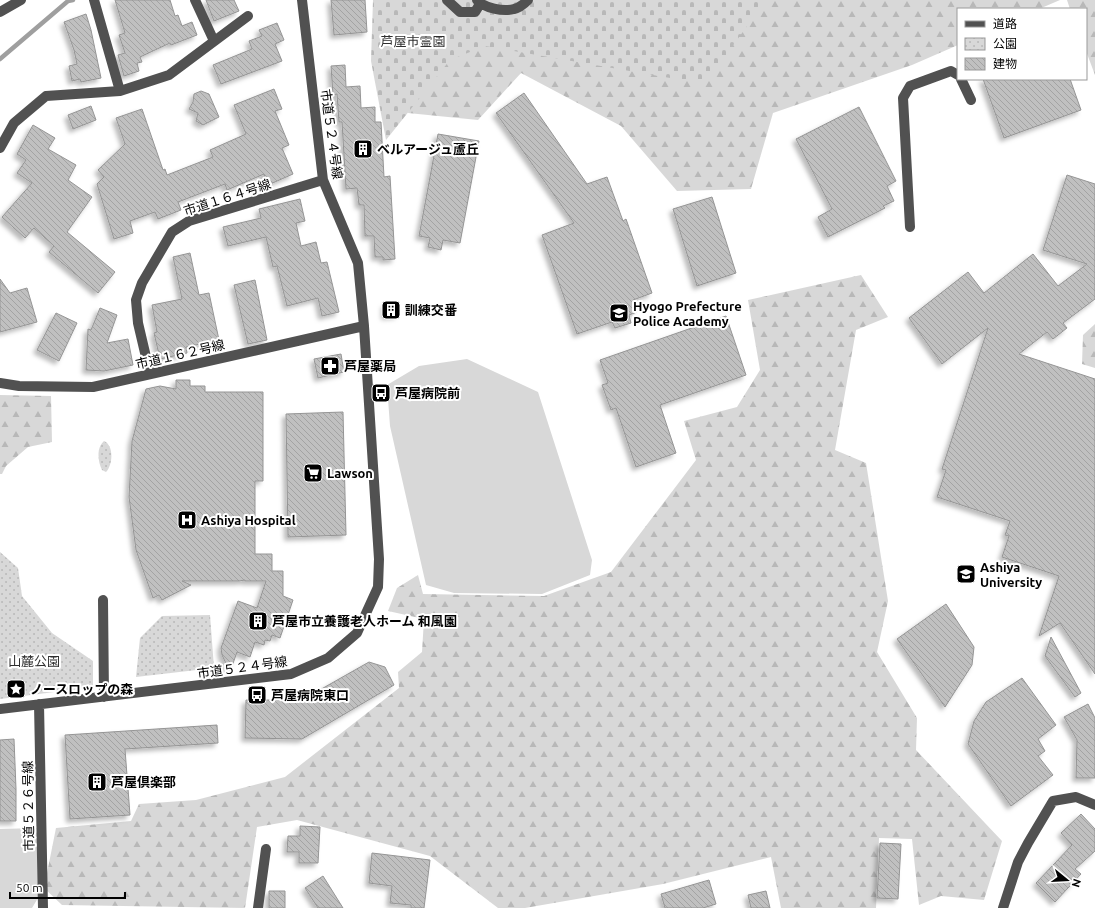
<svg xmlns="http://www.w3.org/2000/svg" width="1095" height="908" viewBox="0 0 1095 908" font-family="Ubuntu,'Noto Sans JP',sans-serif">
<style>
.grass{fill:#d8d8d8}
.forest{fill:url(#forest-firs)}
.cemetery{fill:url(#cemetery-stones)}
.park{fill:url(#park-dots)}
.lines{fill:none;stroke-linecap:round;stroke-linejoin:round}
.stream{stroke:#9f9f9f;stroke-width:4.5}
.building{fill:url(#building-back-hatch);stroke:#959595;filter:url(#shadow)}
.minor{stroke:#515151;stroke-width:10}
.labels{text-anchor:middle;stroke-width:4;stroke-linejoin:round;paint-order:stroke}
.park-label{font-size:13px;fill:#2f2f2f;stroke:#fff}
.street-label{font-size:13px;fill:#000;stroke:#fff}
.poi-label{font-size:13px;font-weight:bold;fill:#000;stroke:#fff;text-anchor:start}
</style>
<defs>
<pattern id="forest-firs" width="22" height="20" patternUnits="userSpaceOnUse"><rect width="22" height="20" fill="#d8d8d8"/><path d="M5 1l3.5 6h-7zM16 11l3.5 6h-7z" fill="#b8b8b8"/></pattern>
<pattern id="cemetery-stones" width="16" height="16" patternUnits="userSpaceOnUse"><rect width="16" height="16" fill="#d8d8d8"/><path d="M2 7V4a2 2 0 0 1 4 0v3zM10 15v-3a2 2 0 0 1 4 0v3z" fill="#b8b8b8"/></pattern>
<pattern id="park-dots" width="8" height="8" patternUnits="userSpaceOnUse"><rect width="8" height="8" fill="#d8d8d8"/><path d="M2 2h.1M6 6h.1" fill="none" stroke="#b8b8b8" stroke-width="1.8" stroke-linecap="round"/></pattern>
<pattern id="building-back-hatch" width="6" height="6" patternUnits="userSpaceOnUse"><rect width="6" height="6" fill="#c0c0c0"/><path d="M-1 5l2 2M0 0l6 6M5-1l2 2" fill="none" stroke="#a3a3a3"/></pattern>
<filter id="shadow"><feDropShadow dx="-3.5" dy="3.5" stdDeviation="2" flood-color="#0004"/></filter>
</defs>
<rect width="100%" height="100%" fill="#fff"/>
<path class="grass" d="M467 359 538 392 592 560 590 575 542 594 454 593 426 585 390 426 387 385 419 366Z
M37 828 38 898 32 908H0V829Z"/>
<path class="forest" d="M706 0H1060L1039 9H958V45L912 65 773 113 751 189 677 191 621 126 521 73 478 120 408 113 416 54Z
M1067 0H1095V75L1086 51V9H1070Z
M861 275 888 317 856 330 835 450 866 463 888 601 877 652 917 718 916 750 1002 841 984 900 941 896 919 905 912 839 879 838 876 908H781L771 857 663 884 525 908H498L430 856 297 820 257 827 245 908 62 905 44 888 56 828 131 821 139 804 196 800 285 777 399 688 398 672 422 652 424 619 388 611 397 588 418 575 423 594 544 596 611 572 696 460 684 421 737 407 760 370 748 300Z
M1095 324V368L1082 364 1083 335Z
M0 395 51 396 52 442 28 447 6 466 2 474H0Z"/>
<path class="cemetery" d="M373 0H766L705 84 485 46 450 60 386 140 371 61Z"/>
<path class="park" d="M104 441C114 445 113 465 106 472L102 470C98 462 96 448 104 441Z
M0 552 18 568 22 596 52 633 93 661V687L0 699Z
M210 615 214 668 136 677 140 638 162 616Z"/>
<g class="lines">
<path class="stream" d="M0 59 68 1 73 0"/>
</g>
<path class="building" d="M115 0H170L175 16 178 15 182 26 192 22 197 35 171 45 170 43 140 57 142 62 137 63 139 71 124 76 118 55 125 53 119 35 125 33Z
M206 0H234L239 11 214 21Z
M331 0H365L367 32 334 35Z
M86 14 91 30 101 78 81 82 80 79 72 81 69 66 77 64 74 50 64 22Z
M277 23 284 40 275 44 282 61 221 84 213 65 252 49 249 41 262 36 259 30Z
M345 65 346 87 360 86 361 108 375 107V122H381L384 177 390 176 395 259 383 260V257H375L374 236H365L364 205H359L357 188 346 189 342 122H339L337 94 333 95 331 66Z
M983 79H1070L1081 110 1004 138Z
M274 89 282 109 275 111 289 145 282 148 293 174 268 185 264 174 227 190 225 184 178 202 181 210 158 219 155 212 130 221 133 233 114 239 97 184 104 177 98 170 125 144 116 118 142 109 163 170 165 169 167 175 213 157 210 150 246 134 234 105Z
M201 91 209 94 219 117 203 125 196 121 198 113 189 109 193 102 194 94Z
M524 93 587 184 607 177 623 221 626 219 652 293 633 300 637 312 629 315 631 323 615 328 612 322 577 334 542 235 574 223 496 113Z
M91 106 96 120 73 129 68 115Z
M859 107 896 181 887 186 894 201 883 206 885 208 828 237 818 217 832 209 796 139Z
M33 125 55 138 48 149 76 165 68 180 92 197 67 232 115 272 98 293 49 252 54 246 34 228 25 238 2 217 32 183 17 173 26 160 17 154Z
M438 134 479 141 460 243 443 240 441 250 428 247 430 238 419 236Z
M1067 175 1095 184V299L1063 323 1067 328 1053 339 1047 332 1019 354 1095 379V674L1060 623 1039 636 1059 576 1002 557 1009 536 1005 535 1010 521 937 497 946 470 942 469 988 328 942 364 909 318 968 272 984 293 1033 254 1058 286 1087 264 1043 250Z
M712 197 736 273 697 286 673 209Z
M300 199 305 221 296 223 301 246 316 242 321 263 327 262 339 312 322 316 318 298 287 306 277 266 273 267 266 237 228 246 223 227 261 218 259 209Z
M190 253 199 295 209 293 219 340 186 347 187 353 160 359 154 333 157 332 152 305 182 299 173 257Z
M0 279 10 293 27 288 37 322 0 332Z
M255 280 267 340 248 344 234 285Z
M385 304H397L398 315 385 316Z
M100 308 117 315 107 343 128 339 133 365 104 371 86 370 88 329 91 330Z
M56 313 77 323 59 361 37 350Z
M726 316 746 375 660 405 676 453 636 467 616 408 611 410 602 385 608 383 600 360Z
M341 354 344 372 318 378 314 359Z
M176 380H190V386H205V392H263V481H255V554H272V571H283V596L293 600 280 638 272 635 270 641 265 640 264 645 255 642 250 657 237 652 230 672 222 655 221 648 238 601 257 608 266 581H245V580L239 581H182L191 585 162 600 159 595 153 598 136 550 129 497 132 441 146 389 160 386 176 389Z
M343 412 346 535 288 537 286 414Z
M946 604 974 647 972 665 945 707 897 639Z
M1051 637 1081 693 1075 697 1045 656Z
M369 662 385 667 394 685 302 739 245 738 246 700H302Z
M1022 678 1056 725 1038 739 1045 751 1038 756 1053 775 1011 806 968 744 974 721 986 702Z
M1088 704 1095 718V778H1076L1077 740 1064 717Z
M217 725 218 743 125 749 130 815 70 819 65 735Z
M14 739 16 789V821H0V740Z
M1081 814 1095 829V851L1075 869 1081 874 1055 902 1036 883 1072 845 1061 833Z
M300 826 320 827 318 863H299V852H287L288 836H300Z
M880 843 901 844 898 899 877 898Z
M372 853 430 860 424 908H411V905L390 903 392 886 369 883Z
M323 876 343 908H318L305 888Z
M709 880 716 904 703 908H665L661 894Z
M269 891H285V908H269Z
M766 891 770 908H751L748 895Z"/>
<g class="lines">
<path class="minor" d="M94 0 120 91
M195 0 214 41
M447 0 460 12H475L480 4
M477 0C484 8 503 12 514 9 519 8 525 3 528 0
M0 12 21 0
M961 79 971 100
M0 148 14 123 46 96 120 91 169 75 248 16
M910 227 903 98 910 86 951 71 958 75
M150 374 138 323 136 300 142 283 172 232 189 221 323 180
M0 383 19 386 93 387 364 326
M103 600 104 697
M39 704 43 908
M0 709 291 674 328 658 357 633 378 587 379 559 364 326 358 263 323 180 302 0
M258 908 266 849
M1003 908 1018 862 1028 843 1053 801 1076 797 1095 805"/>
</g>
<defs>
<symbol id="building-square" viewBox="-11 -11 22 22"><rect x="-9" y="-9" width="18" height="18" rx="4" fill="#000" stroke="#fff"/><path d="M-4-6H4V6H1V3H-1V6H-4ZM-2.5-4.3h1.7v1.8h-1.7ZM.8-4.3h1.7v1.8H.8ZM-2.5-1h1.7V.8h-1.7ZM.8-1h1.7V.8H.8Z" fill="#fff"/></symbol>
<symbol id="school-square" viewBox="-11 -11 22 22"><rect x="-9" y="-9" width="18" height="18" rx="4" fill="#000" stroke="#fff"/><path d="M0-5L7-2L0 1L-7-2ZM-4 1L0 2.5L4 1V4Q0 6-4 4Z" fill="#fff"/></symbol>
<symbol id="pharmacy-square" viewBox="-11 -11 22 22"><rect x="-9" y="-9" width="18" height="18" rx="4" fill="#000" stroke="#fff"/><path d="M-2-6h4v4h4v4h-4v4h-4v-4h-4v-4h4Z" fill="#fff"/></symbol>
<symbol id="bus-square" viewBox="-11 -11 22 22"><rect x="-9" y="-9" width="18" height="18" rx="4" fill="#000" stroke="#fff"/><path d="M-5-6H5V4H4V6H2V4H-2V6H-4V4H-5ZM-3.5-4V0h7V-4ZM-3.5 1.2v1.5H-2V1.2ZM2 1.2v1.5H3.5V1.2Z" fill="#fff"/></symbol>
<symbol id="supermarket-square" viewBox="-11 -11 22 22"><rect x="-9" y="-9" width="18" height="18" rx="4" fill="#000" stroke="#fff"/><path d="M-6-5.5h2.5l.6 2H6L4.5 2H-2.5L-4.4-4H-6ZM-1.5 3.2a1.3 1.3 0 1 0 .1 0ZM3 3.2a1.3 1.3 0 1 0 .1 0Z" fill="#fff"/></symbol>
<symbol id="hospital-square" viewBox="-11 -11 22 22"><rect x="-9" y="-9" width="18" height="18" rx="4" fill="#000" stroke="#fff"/><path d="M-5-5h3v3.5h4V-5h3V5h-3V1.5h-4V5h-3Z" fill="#fff"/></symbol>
<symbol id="university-square" viewBox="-11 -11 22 22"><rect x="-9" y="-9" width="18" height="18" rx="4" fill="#000" stroke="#fff"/><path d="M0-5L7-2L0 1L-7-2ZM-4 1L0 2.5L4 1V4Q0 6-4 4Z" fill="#fff"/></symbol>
<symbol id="sight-square" viewBox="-11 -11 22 22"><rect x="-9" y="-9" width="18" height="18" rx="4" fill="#000" stroke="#fff"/><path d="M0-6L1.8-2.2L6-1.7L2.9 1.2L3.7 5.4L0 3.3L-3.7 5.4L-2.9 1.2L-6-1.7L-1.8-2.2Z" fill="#fff"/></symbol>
</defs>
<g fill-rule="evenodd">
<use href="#building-square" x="352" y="138" width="22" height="22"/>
<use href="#building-square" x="380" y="299" width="22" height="22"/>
<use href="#school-square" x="608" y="302" width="22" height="22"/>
<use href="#pharmacy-square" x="319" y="355" width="22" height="22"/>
<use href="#bus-square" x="370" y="382" width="22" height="22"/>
<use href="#supermarket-square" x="302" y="462" width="22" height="22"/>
<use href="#hospital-square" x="176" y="509" width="22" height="22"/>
<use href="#university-square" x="955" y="563" width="22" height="22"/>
<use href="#building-square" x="247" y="610" width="22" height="22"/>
<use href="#sight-square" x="5" y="678" width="22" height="22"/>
<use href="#bus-square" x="246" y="684" width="22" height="22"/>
<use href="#building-square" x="86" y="771" width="22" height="22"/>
</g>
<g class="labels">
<g class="park-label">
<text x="413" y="46">芦屋市霊園</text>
<text x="34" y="666">山麓公園</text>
</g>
<g class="street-label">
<text transform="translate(332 134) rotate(82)" y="5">市道５２４号線</text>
<text transform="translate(227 197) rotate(-18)" y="5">市道１６４号線</text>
<text transform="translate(180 354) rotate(-13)" y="5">市道１６２号線</text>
<text transform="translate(242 667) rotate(-8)" y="5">市道５２４号線</text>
<text transform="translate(28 806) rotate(-91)" y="5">市道５２６号線</text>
</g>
<g class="poi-label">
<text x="377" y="154">ベルアージュ蘆丘</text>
<text x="633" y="311">Hyogo Prefecture<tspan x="633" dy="15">Police Academy</tspan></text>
<text x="405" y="315">訓練交番</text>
<text x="344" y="371">芦屋薬局</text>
<text x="395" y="398">芦屋病院前</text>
<text x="327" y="478">Lawson</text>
<text x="201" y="525">Ashiya Hospital</text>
<text x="980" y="572">Ashiya<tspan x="980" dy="15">University</tspan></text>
<text x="272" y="626">芦屋市立養護老人ホーム 和風園</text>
<text x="30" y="694">ノースロップの森</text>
<text x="271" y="700">芦屋病院東口</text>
<text x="111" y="787">芦屋倶楽部</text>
</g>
</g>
<rect x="957" y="8" width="130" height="72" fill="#ffffff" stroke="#999999"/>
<rect x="965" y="21" width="20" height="6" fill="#515151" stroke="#999999"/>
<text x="993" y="28" font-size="12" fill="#000000">道路</text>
<rect x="965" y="38" width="20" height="12" fill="url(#park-dots)" stroke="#999999"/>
<text x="993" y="48" font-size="12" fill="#000000">公園</text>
<rect x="965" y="58" width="20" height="12" fill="url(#building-back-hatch)" stroke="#999999"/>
<text x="993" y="68" font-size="12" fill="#000000">建物</text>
<g transform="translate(1067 880) rotate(108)" stroke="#ffffff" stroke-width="3" paint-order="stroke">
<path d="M0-3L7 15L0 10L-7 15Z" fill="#000000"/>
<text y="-6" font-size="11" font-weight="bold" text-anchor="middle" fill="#000000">N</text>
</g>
<path d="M10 892v6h115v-6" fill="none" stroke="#000000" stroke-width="2"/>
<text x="16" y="892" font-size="12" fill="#000000" stroke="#ffffff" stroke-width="3" paint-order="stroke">50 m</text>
</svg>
